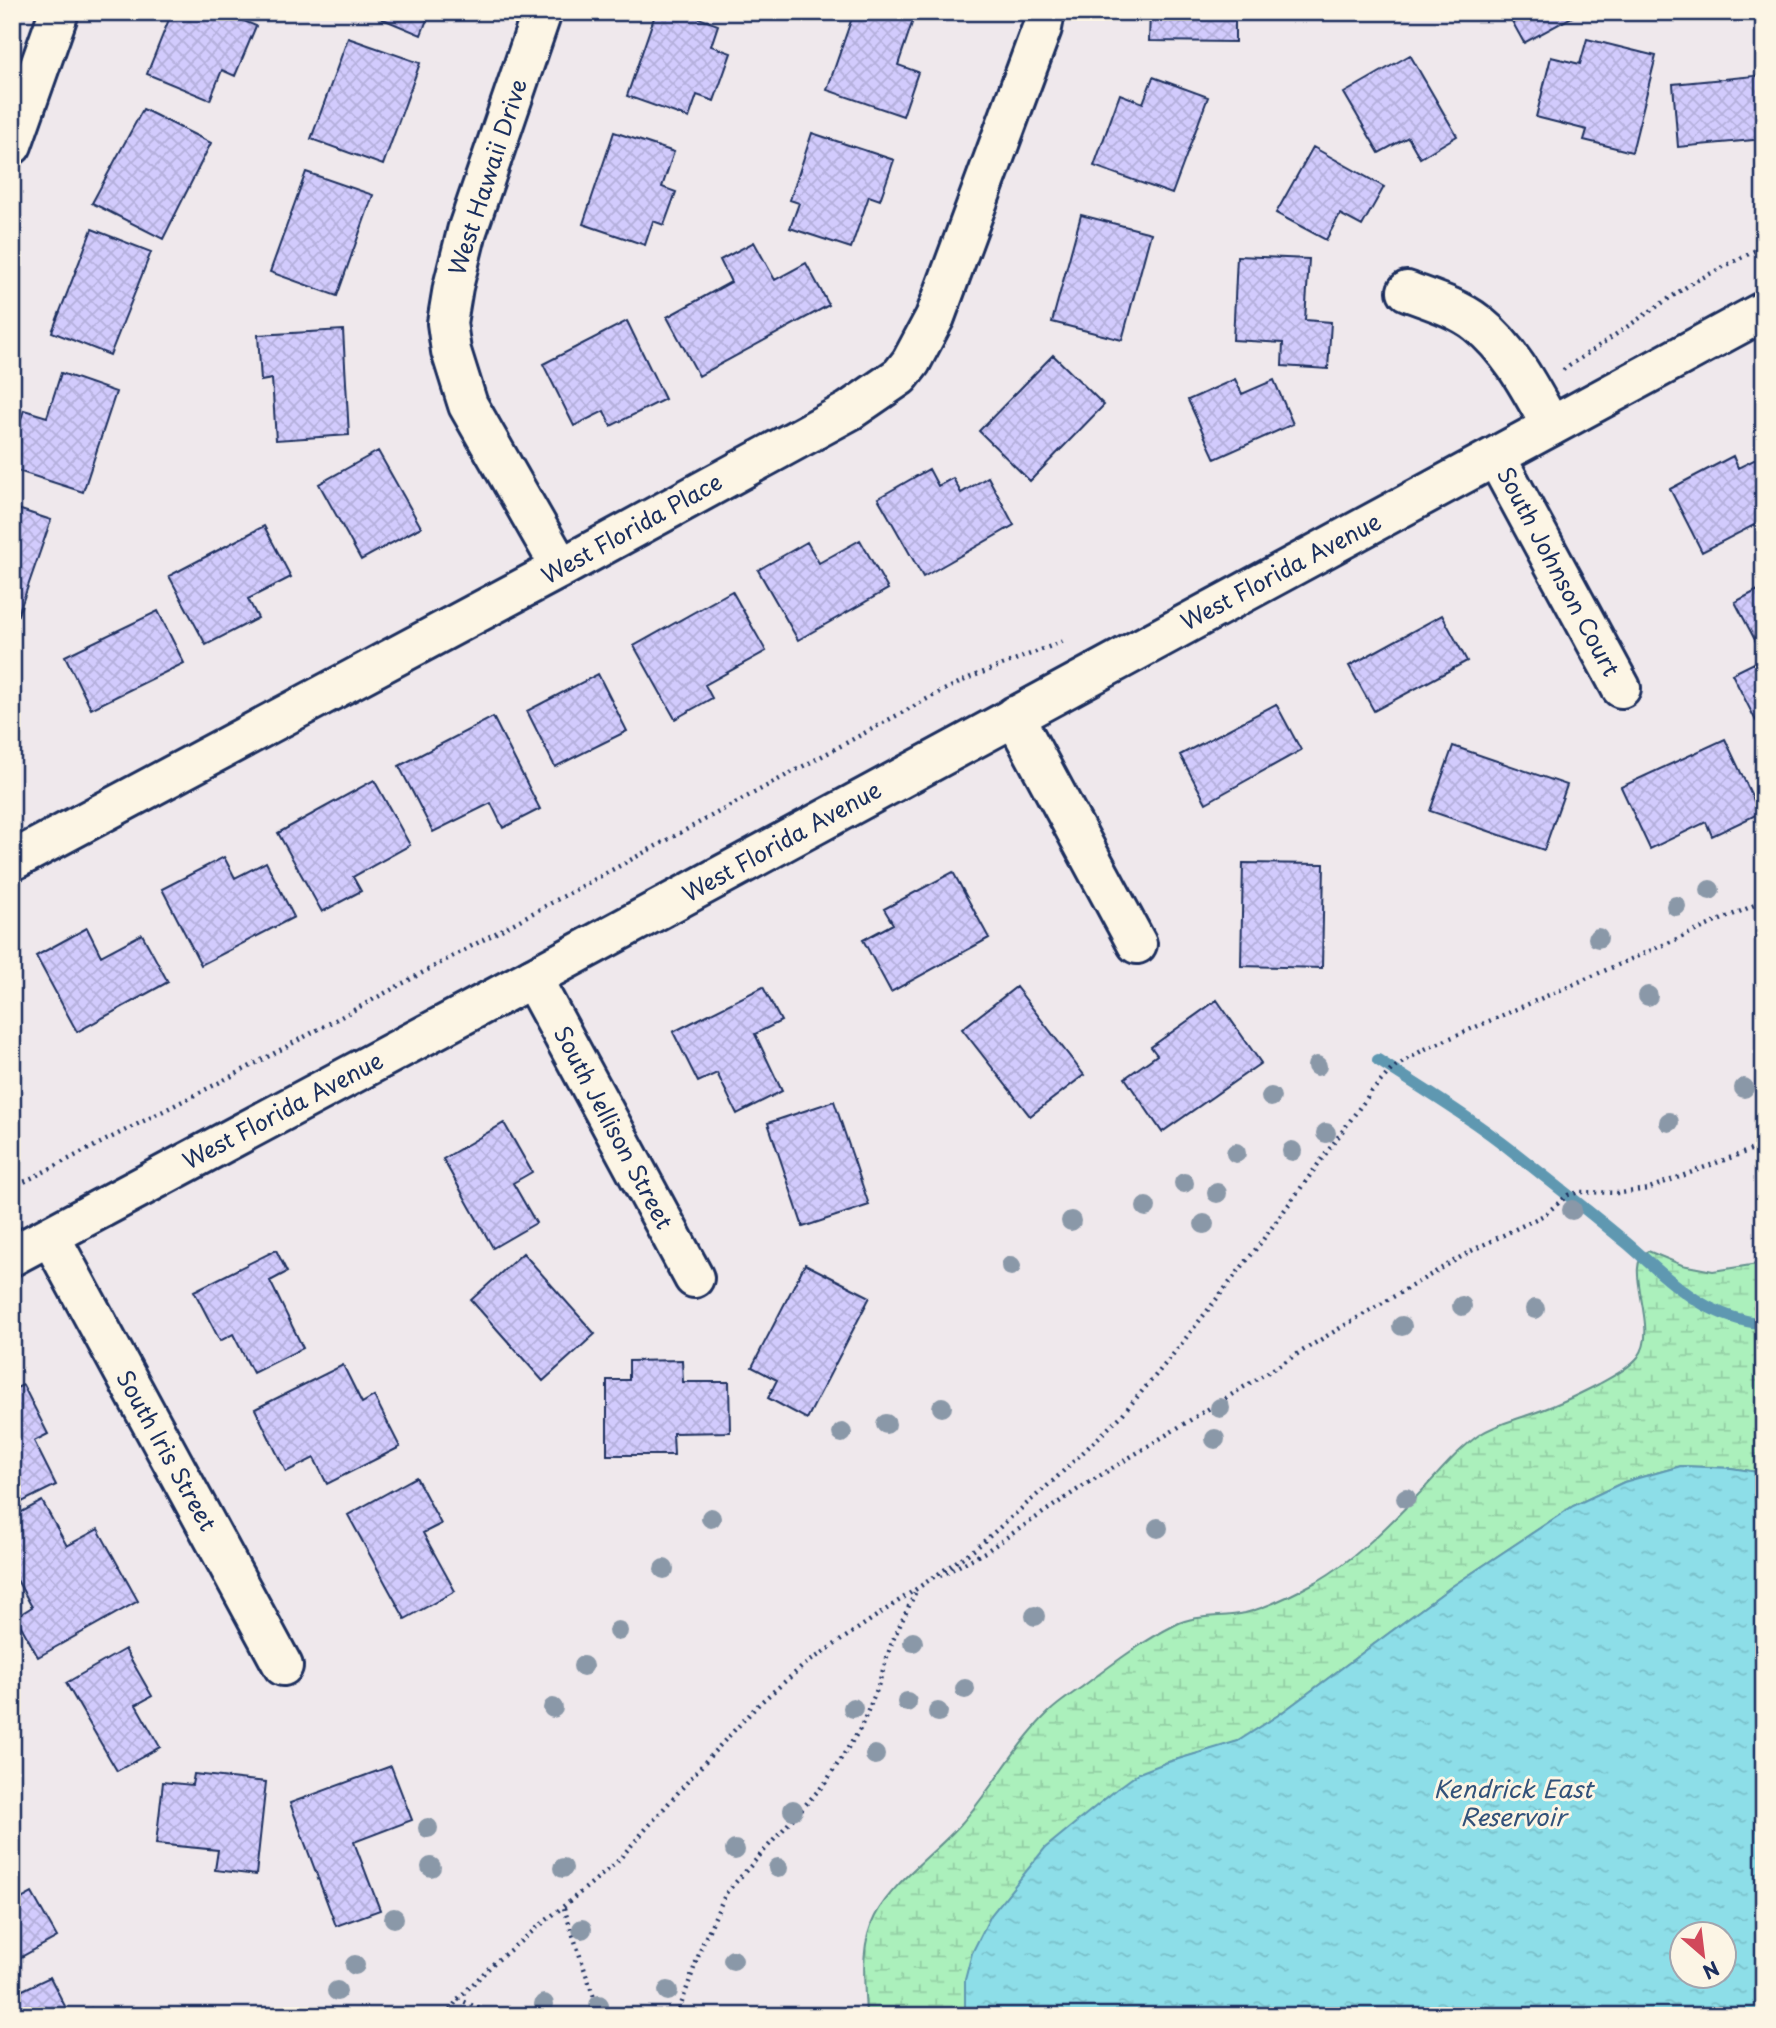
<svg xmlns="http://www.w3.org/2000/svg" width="1776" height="2028" viewBox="0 0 1776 2028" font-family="'Playpen Sans',sans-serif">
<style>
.wetland{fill:url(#wetland-marsh);stroke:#63908d;stroke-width:2}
.water{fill:url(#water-ripples);stroke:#5f98b1;stroke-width:2;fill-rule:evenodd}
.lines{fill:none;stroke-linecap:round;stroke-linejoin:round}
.stream{stroke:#5f98b1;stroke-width:12}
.building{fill:url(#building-cross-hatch);stroke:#1b2f5e;stroke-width:2}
.minor-casing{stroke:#1b2f5e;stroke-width:44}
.tertiary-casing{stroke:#1b2f5e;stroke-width:44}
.path{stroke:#1b2f5e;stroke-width:4.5;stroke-dasharray:2 5;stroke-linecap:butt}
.minor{stroke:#fcf5e5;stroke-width:38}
.tertiary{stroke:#fcf5e5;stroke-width:38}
.tree{fill:#8a98a8}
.labels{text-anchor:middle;stroke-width:6;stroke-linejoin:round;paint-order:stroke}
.street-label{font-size:23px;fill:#1b2f5e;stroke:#fcf5e5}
.water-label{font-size:24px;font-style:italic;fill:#32527a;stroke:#fcf5e5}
</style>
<defs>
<pattern id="wetland-marsh" width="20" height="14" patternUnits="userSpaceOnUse" patternTransform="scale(1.75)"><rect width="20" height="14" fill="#abf0bc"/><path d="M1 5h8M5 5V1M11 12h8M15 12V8" fill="none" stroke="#93cea4"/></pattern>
<pattern id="water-ripples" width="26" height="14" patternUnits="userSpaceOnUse" patternTransform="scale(1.75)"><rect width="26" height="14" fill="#8ddee8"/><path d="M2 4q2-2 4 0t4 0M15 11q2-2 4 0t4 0" fill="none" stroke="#79bfc9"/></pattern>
<pattern id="building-cross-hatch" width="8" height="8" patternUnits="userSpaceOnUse" patternTransform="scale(1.75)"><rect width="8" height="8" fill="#d2cbfd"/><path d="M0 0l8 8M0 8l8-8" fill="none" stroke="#b4afdb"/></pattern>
</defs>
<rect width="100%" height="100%" fill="#efe8ec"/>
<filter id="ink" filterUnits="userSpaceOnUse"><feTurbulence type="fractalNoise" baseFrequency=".0143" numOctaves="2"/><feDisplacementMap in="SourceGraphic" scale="14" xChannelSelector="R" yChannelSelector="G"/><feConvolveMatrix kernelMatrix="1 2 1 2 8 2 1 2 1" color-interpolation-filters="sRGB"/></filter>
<g filter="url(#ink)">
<path class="wetland" d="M1648 1251 1682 1265 1713 1271 1764 1263V1473L1731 1468 1681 1466 1624 1482 1573 1506 1451 1587 1280 1714 1238 1742 1165 1763 965 1980V2016H866C865 1983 859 1947 875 1916 893 1882 934 1854 960 1825 992 1790 1014 1746 1048 1713 1059 1702 1074 1693 1086 1684 1115 1662 1143 1641 1175 1625 1196 1614 1222 1618 1245 1613 1269 1607 1294 1594 1316 1582 1354 1560 1385 1529 1415 1498 1436 1477 1455 1452 1479 1435 1494 1425 1511 1421 1528 1415 1553 1407 1576 1396 1599 1384 1613 1376 1628 1369 1638 1357 1661 1328 1620 1264 1648 1251Z"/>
<path class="water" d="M1681 1466 1731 1468 1764 1473V2016H965V1980L972 1953 991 1915 1045 1848 1117 1789 1139 1773 1165 1763 1238 1741 1280 1714 1451 1587 1573 1506 1624 1482ZM1682 1934H1724V1976H1682Z"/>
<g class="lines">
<path class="stream" d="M1378 1060C1423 1089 1474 1120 1515 1153 1553 1183 1591 1213 1628 1244 1672 1282 1703 1317 1764 1324"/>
</g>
<path class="building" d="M172 12H223L256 26 235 76 222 70 210 100 147 74Z
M366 12H430L421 35Z
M656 12H682L718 25 711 46 731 53 714 101 697 95 689 118 627 96Z
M854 12H892L913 20 898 65 918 72 903 116 827 90Z
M1150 12H1235V42L1149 41Z
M1507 12H1571L1574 16 1524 43Z
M348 38 420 63 383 165 311 139Z
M1587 39 1656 56 1632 152 1584 140 1587 130 1536 117 1551 57 1580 64Z
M1410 55 1457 136 1420 158 1408 137 1379 153 1344 93Z
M1764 75V139L1678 147 1673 84Z
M1153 77 1208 97 1172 194 1094 166 1120 94 1143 103Z
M143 109 211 143 163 239 92 203Z
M614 132 674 152 662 187 676 192 664 225 653 221 645 245 583 224Z
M812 133 894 160 880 200 869 196 851 248 790 228 799 203 790 200Z
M1313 147 1384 187 1362 226 1340 214 1326 240 1276 213Z
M306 172 373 195 337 296 270 272Z
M1081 215 1151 233 1122 340 1052 322Z
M92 229 151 252 110 355 52 332Z
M754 242 775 280 806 263 829 305 699 376 667 317 731 282 720 260Z
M1237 256 1309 259 1305 320 1331 322 1328 369 1282 366 1283 343 1233 340Z
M627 321 665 399 611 426 604 411 574 426 543 364Z
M343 330 349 435 276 440 272 379 261 381 258 335Z
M1053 355 1104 405 1030 481 979 431Z
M61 373 116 392 83 492 12 469V445L24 410 47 417Z
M1235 379 1242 394 1274 380 1293 424 1215 459 1188 400Z
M378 451 421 527 361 560 319 484Z
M1764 455V520L1702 552 1670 489 1733 456 1738 468Z
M929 469 938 486 953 478 961 493 988 477 1014 525 923 577 878 498Z
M12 507 51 520 18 615 12 613Z
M264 526 291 577 248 599 258 618 206 645 169 576Z
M860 540 888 589 798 640 758 570 807 542 819 563Z
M1764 587V657L1735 602Z
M732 591 766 651 705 685 712 698 675 719 634 646Z
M158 611 184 663 91 709 65 656Z
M1442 615 1467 661 1374 711 1349 666Z
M1764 658V717L1756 721 1732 674Z
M598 674 627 731 555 767 527 711Z
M1276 704 1301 750 1206 803 1180 755Z
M493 717 540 809 503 828 491 803 433 832 399 766Z
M1725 739 1760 813 1712 836 1706 822 1650 849 1621 787Z
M1453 746 1567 785 1544 850 1430 811Z
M374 780 410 845 353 877 361 891 322 912 278 833Z
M224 857 235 878 266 862 294 917 201 965 162 889Z
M1243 863 1324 864 1322 968 1241 966Z
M953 872 989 938 891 992 863 940 893 924 884 909Z
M87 928 101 956 142 934 168 982 77 1032 36 956Z
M763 987 781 1021 755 1034 782 1091 737 1114 717 1073 698 1082 673 1032Z
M1016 987 1084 1075 1030 1116 962 1029Z
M1217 1000 1261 1063 1162 1132 1125 1078 1157 1055 1151 1047Z
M834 1101 869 1205 803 1227 768 1123Z
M504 1123 532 1172 513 1183 536 1223 493 1248 443 1159Z
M276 1250 287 1272 270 1281 303 1348 253 1373 233 1334 220 1341 194 1291Z
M523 1253 595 1334 543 1381 471 1300Z
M805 1264 870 1297 807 1419 768 1398 777 1380 752 1367Z
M682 1360 683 1382H729L730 1432 673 1433 674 1455H607V1380H629V1361Z
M343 1365 362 1403 374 1396 400 1447 327 1484 314 1458 286 1472 255 1409Z
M23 1385 48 1434 34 1441 56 1485 12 1507V1390Z
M416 1477 441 1524 423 1533 455 1591 405 1619 348 1515Z
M42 1501 67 1546 98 1529 138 1601 38 1657 16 1617 32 1607 12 1571V1517Z
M125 1649 152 1696 136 1705 160 1747 117 1771 66 1683Z
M391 1766 412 1820 354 1842 380 1910 336 1926 290 1803Z
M194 1774 266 1782 256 1875 215 1870 218 1850 156 1844 163 1782 192 1785Z
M32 1893 57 1937 12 1962V1904Z
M50 1977 70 2016H12V1995Z
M91 2008 95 2016H75Z"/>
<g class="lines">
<defs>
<path id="minor" d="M542 12 467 231 453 287 447 323 451 351 468 405 561 568
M12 145 59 12
M1407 291C1431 300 1458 308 1477 323 1511 350 1531 390 1551 426
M1496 457 1621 688
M1014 716 1137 944
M12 861 561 568 849 411 900 376 911 362 935 317 1042 28 1045 12
M532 978 694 1278
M50 1236 283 1666"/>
<path id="tertiary" d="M12 1256 532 978 1764 311"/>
</defs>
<use href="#minor" class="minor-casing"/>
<use href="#tertiary" class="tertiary-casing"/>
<path class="path" d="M1563 370 1692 283 1764 246
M12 1188 234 1075 940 692 971 677 1064 641
M940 1576 985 1552 1080 1488 1325 1337 1471 1251 1544 1215 1568 1195 1580 1192 1621 1193 1647 1189 1764 1145
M564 1908 600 2016
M458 1999 496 2016
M446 2016 458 1999 494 1963 615 1864 712 1754 760 1703 803 1666 975 1549 1054 1480 1120 1417 1167 1362 1259 1245 1371 1092 1392 1069 1423 1050 1764 901
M677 2016 703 1943 726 1893 826 1782 860 1729 876 1692 892 1642 917 1589"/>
<use href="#minor" class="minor"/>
<use href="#tertiary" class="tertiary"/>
</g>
<g class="tree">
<circle cx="1710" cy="890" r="10"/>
<circle cx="1676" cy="906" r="10"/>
<circle cx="1598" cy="938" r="10"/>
<circle cx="1648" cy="996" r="10"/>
<circle cx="1317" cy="1066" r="10"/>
<circle cx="1744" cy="1088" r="10"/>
<circle cx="1271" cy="1097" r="10"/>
<circle cx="1669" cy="1122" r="10"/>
<circle cx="1326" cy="1133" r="10"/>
<circle cx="1292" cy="1151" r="10"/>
<circle cx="1236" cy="1153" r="10"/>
<circle cx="1184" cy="1183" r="10"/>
<circle cx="1217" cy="1193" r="10"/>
<circle cx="1146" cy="1207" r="10"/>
<circle cx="1572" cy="1210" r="10"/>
<circle cx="1071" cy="1221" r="10"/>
<circle cx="1204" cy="1224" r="10"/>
<circle cx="1011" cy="1266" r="10"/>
<circle cx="1462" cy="1306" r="10"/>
<circle cx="1535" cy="1309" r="10"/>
<circle cx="1402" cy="1326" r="10"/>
<circle cx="942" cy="1407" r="10"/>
<circle cx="1220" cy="1408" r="10"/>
<circle cx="886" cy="1424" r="10"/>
<circle cx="842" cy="1433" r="10"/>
<circle cx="1215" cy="1439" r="10"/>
<circle cx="1406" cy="1498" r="10"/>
<circle cx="711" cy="1518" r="10"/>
<circle cx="1158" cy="1528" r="10"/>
<circle cx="664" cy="1569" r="10"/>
<circle cx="1035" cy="1616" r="10"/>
<circle cx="618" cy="1631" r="10"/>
<circle cx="913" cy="1642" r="10"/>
<circle cx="583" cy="1666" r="10"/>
<circle cx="965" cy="1689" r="10"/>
<circle cx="907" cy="1702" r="10"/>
<circle cx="553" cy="1708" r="10"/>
<circle cx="853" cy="1708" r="10"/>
<circle cx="938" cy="1712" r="10"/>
<circle cx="875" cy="1755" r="10"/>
<circle cx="793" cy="1810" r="10"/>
<circle cx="428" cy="1828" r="10"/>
<circle cx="735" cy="1850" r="10"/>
<circle cx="431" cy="1867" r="10"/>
<circle cx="563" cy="1868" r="10"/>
<circle cx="778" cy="1868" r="10"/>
<circle cx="394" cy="1918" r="10"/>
<circle cx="582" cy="1929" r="10"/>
<circle cx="733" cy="1960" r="10"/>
<circle cx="355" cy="1965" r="10"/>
<circle cx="337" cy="1991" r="10"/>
<circle cx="668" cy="1991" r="10"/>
<circle cx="544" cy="2004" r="10"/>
<circle cx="599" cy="2005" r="10"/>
</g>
</g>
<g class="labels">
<g class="street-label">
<text transform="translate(488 177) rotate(-72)" y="8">West Hawaii Drive</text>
<text transform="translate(632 529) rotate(-29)" y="8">West Florida Place</text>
<text transform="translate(1281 572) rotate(-28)" y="8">West Florida Avenue</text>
<text transform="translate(1558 572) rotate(62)" y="8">South Johnson Court</text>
<text transform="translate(782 842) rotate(-29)" y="8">West Florida Avenue</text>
<text transform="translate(283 1111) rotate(-28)" y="8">West Florida Avenue</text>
<text transform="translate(613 1128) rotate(62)" y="8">South Jellison Street</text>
<text transform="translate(166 1451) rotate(61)" y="8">South Iris Street</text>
</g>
<g class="water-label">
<text x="1513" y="1798">Kendrick East<tspan x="1513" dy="28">Reservoir</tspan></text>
</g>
</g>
<rect width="1776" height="2028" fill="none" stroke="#fcf5e5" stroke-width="42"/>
<rect x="21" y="21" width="1734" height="1986" fill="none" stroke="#1b2f5e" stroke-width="2.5" filter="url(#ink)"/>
<g transform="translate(1703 1955) rotate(152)"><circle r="33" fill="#fcf5e5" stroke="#a2a6af" stroke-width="2"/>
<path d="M0-5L12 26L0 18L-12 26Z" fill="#d1495b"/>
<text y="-10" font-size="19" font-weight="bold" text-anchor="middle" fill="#1b2f5e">N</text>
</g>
</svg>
